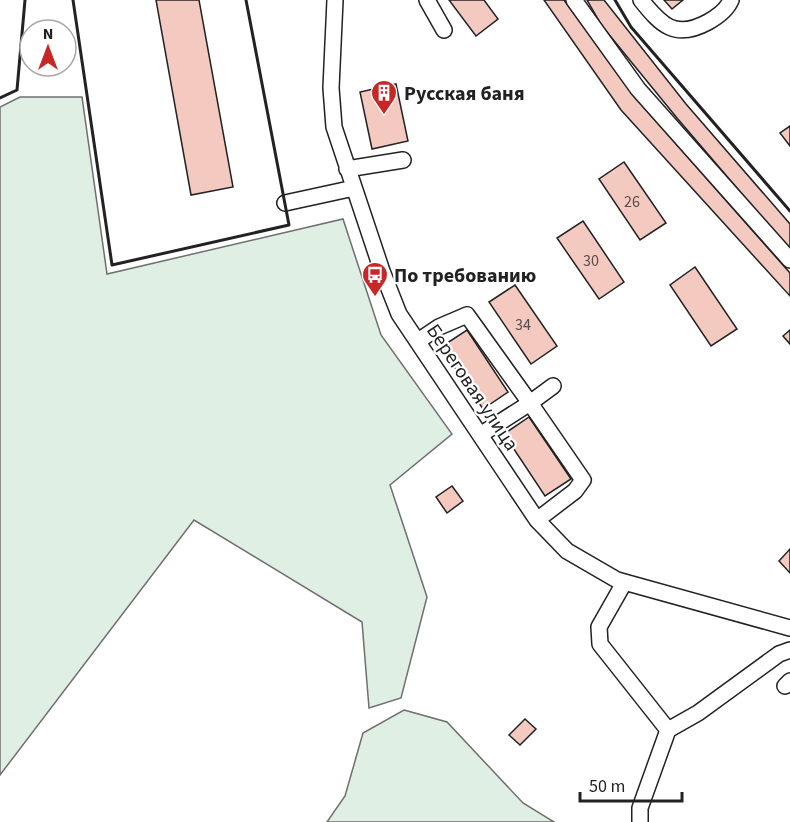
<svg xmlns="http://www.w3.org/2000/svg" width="790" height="822" viewBox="0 0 790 822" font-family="'Source Sans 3',sans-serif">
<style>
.green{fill:#e0efe3;stroke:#6f6f6f;stroke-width:1.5}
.building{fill:#f3c9c0;stroke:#222;stroke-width:1.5}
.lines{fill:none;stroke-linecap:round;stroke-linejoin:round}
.minor-casing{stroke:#222;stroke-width:18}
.minor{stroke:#fff;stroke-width:15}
.wall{stroke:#222;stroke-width:3}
.labels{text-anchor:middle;stroke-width:4.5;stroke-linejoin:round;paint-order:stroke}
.number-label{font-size:16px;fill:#564c4a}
.poi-label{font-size:20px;font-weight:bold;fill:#222;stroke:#fff;text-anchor:start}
.street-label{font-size:20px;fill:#222;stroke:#fff}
</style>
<rect width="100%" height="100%" fill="#fff"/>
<path class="green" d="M20 97H82L107 274 343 219 381 335 452 434 390 485 427 597 401 698 369 708 362 622 194 520 0 775V107Z
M404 710 447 722 523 803 554 822H327L345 796 363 733Z"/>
<path class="building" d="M156 0H199L233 187 191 195Z
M449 0H484L498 19 476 36Z
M544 0H564L633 95 790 273V296L621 110Z
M587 0H604L686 104 790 224V250L677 118 602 26Z
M664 0H683L672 9Z
M396 84 408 141 372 149 360 92Z
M790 126V146L780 133Z
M624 162 666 223 640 240 599 179Z
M583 221 624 282 599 299 557 238Z
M695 267 737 329 711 346 670 285Z
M515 285 557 346 531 364 489 302Z
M467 330 508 392 483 409 441 347Z
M790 330V344L783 336Z
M529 417 571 479 545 496 504 434Z
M452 486 463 501 447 513 436 497Z
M790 549V573L779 561Z
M525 719 536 729 520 745 509 735Z"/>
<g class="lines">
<defs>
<path id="minor" d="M335 0 331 88 334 127 382 271 399 314 537 520 567 551 617 580 790 628
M427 0 444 30
M574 0 638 89 790 260
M641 0C661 25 675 40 708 22 717 17 727 10 731 0
M347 169 403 160
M285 203 354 188
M418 341 439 327 467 315 530 403 480 435
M537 520 575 491 583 480 530 403 553 386
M624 583 599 627 600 644 668 730
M785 686 790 681
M640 822V808L668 730 698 713 779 654 790 650"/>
</defs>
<use href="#minor" class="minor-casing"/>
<use href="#minor" class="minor"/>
<path class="wall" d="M73 0 112 265 289 225 246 0
M615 0 631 27 790 211
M0 98 17 90 25 0"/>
</g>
<defs>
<symbol id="building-pin" viewBox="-11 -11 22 30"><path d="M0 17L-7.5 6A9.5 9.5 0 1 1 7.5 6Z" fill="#c62828" stroke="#fff"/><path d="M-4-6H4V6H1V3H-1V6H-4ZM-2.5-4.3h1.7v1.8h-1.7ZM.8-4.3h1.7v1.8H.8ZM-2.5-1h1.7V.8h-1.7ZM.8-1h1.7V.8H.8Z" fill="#fff"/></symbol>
<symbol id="bus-pin" viewBox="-11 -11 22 30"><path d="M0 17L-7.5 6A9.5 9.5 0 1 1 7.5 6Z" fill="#c62828" stroke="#fff"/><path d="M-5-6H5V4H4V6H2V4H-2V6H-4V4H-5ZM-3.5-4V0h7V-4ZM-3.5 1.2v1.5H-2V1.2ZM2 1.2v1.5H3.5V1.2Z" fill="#fff"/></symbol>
</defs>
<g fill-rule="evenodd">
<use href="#building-pin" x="369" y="78" width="30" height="40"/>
<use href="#bus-pin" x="360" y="260" width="30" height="40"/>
</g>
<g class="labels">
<g class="number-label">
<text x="632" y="207">26</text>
<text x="591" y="266">30</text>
<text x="523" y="330">34</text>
</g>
<g class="poi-label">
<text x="404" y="100">Русская баня</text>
<text x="394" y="282">По требованию</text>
</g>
<g class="street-label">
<text transform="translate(473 387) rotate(56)" y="7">Береговая улица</text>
</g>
</g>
<g transform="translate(48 48)"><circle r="28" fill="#ffffff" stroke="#a7a7a7" stroke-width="1.5"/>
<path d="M0-4.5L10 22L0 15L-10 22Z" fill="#c62828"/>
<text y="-9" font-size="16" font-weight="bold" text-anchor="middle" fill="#222222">N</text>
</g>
<path d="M580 792v9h102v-9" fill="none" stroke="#222222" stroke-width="3"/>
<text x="589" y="792" font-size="18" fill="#222222" stroke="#ffffff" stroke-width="4.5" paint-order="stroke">50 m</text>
</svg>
